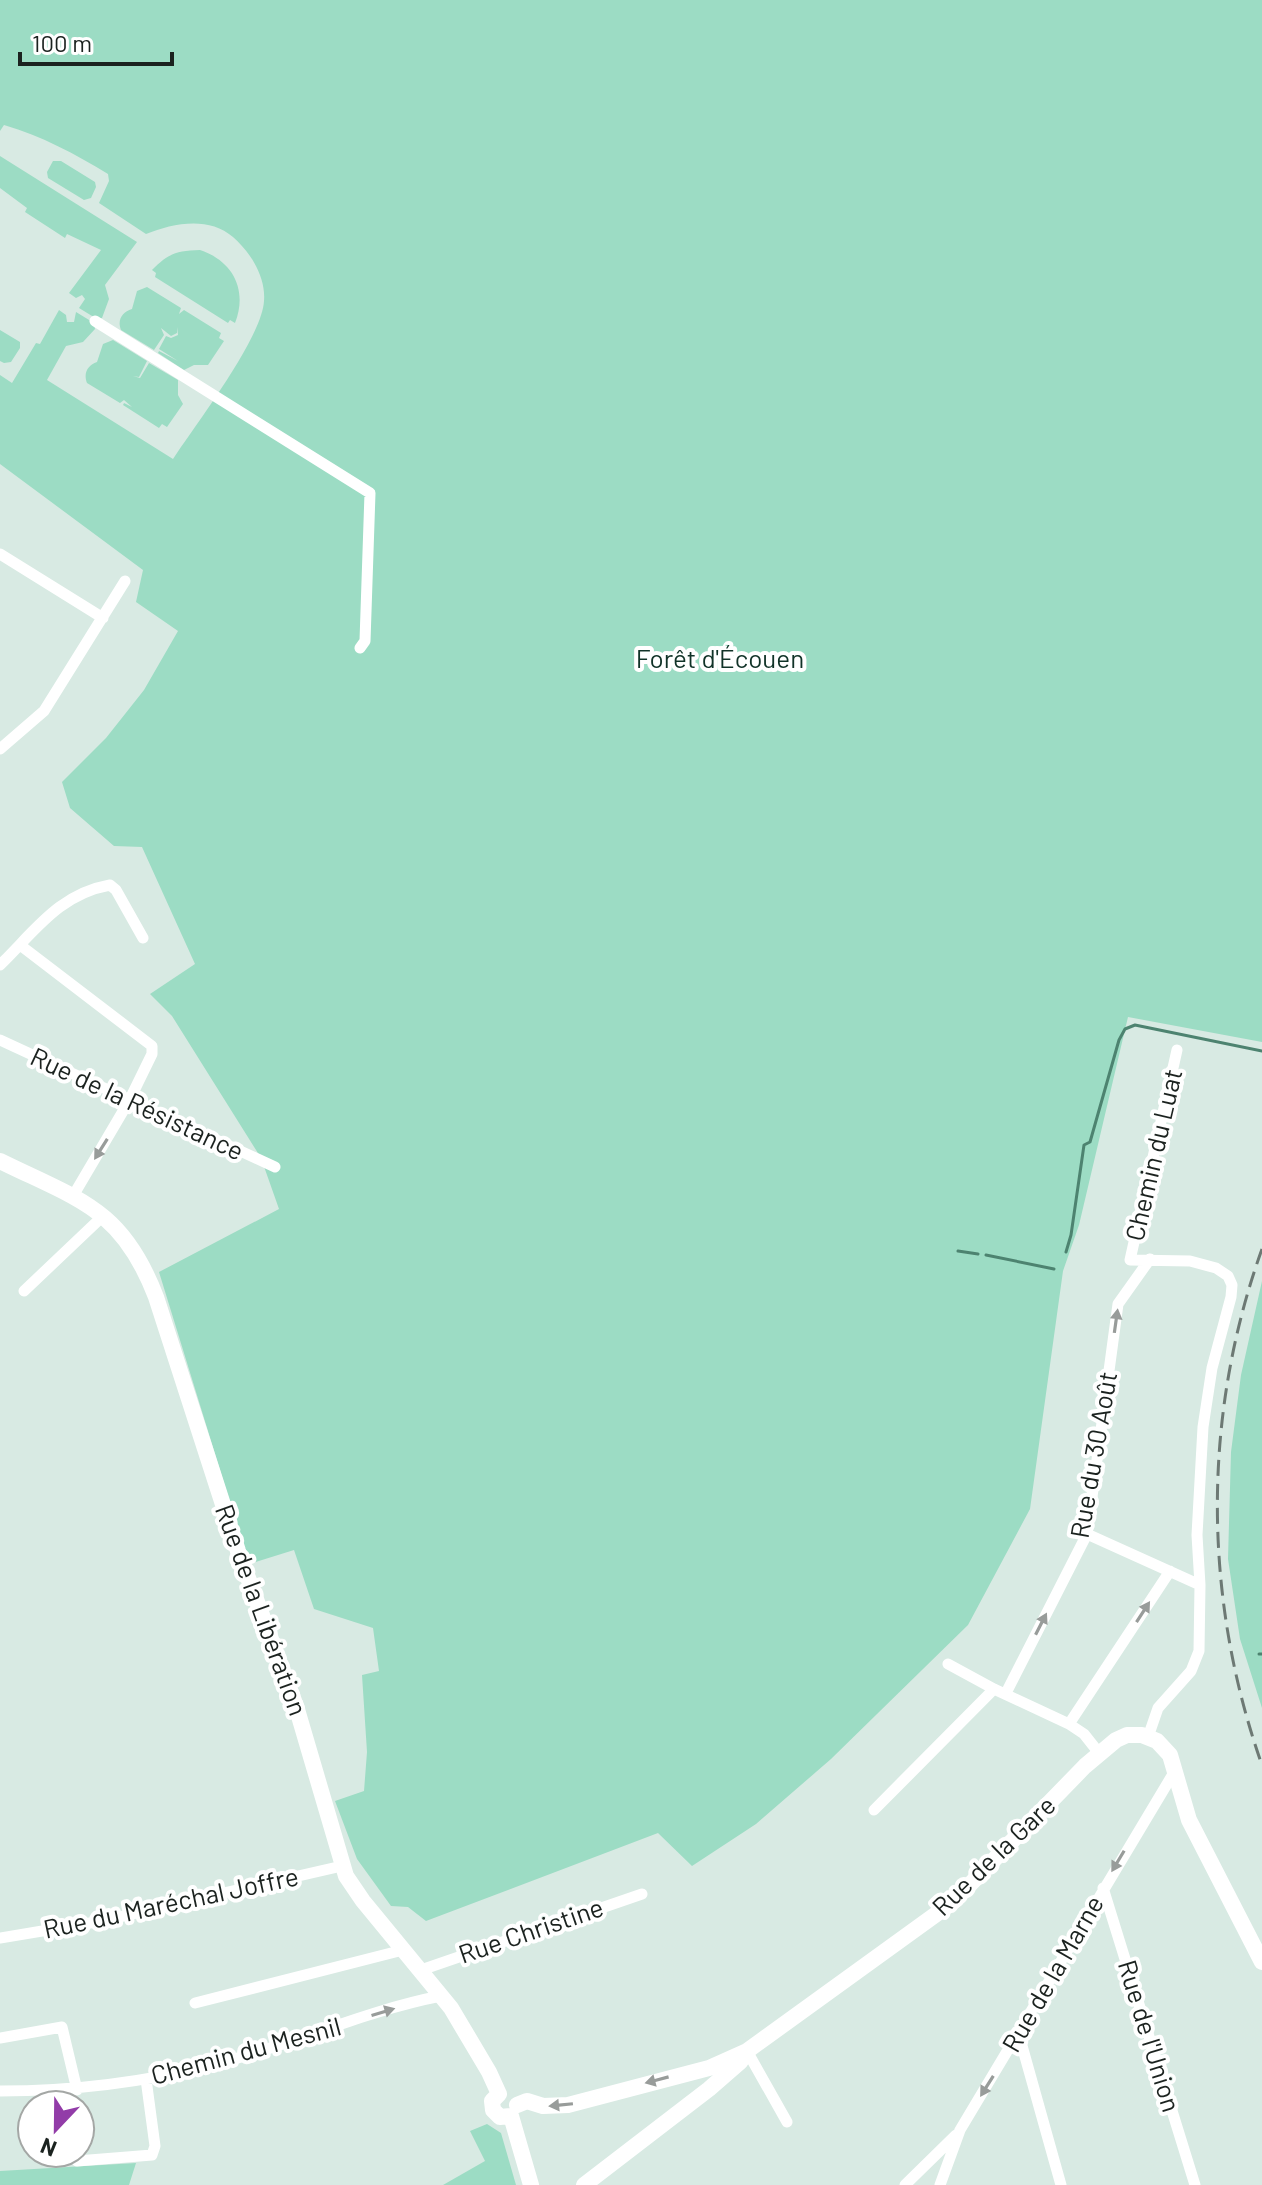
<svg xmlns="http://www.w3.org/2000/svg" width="1262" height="2185" viewBox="0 0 1262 2185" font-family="Barlow,sans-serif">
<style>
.green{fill:#9cdcc4}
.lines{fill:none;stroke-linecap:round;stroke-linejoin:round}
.stream{stroke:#4d8370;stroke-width:3}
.street{stroke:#fff;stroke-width:11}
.secondary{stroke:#fff;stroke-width:16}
.rail{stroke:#6d7974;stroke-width:3;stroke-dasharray:16 8;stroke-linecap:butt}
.oneway{fill:#989c9a}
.labels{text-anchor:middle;stroke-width:8;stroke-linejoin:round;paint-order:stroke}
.park-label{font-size:26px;fill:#113328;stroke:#fff}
.street-label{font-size:26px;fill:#1b221f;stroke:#fff}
</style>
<rect width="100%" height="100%" fill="#d8eae3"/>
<path class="green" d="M0 0H1262V1042L1128 1017 1079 1225 1063 1271 1030 1509 968 1625 831 1759 756 1824 692 1866 658 1833 426 1921 408 1907 391 1906 357 1859 335 1801 364 1791 367 1752 362 1675 379 1671 373 1628 314 1609 294 1550 249 1564 159 1272 279 1209 261 1158 172 1016 150 994 195 964 142 847 114 846 70 808 62 782 106 738 144 690 178 631 136 602 143 570 0 464V375L12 383 36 343 40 344 59 310 66 315 67 322H74L76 312 94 323 95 329 83 342 66 346 47 380 173 459C196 424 262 338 264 301 266 277 251 253 233 237 209 216 173 223 146 234L99 203 109 181 108 174C75 154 42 136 4 125L0 131Z
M0 156 137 242 105 285 109 299 102 318 97 319 79 308 85 299 82 295 76 298 69 293 101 250 67 234 65 238 25 212 27 208 0 188Z
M53 161H61L95 182 96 187 91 198 84 200 48 178 47 172Z
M200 250C233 261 248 290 235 323L230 320 228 323 155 277 156 273 152 270C169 253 176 251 200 250Z
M147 287 181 308 179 314 184 310 221 333 219 338 224 341 208 365H194L184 370 158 353 159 351 178 361 159 349 166 336 171 338 178 335 177 327V333L171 336 161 328 164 335 154 350 121 330C117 320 122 312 132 309L137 291Z
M0 330 20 342V348L11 362 4 363 0 361Z
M113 340 147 361 139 377 133 376 140 378 149 363 178 380V395L183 404 167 427 162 424 159 428 123 405 124 403 132 407 124 400 120 403 87 383C83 373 88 365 97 362L103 344Z
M1262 1281V1708L1240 1639 1228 1559 1231 1452 1241 1375Z
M487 2124 501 2133 516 2185H443L485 2161 470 2131Z
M136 2163 129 2185H0V2171Z"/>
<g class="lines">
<path class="stream" d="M958 1251 978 1254
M1066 1252 1071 1235 1084 1145 1090 1142 1119 1040 1125 1029 1135 1025 1262 1051
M986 1255 1054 1269
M1259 1654H1262"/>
<path class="street" d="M95 321 370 493 365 641 360 648
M0 554 103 618
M0 749 44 711 125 581
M20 945 152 1046V1054L129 1101 73 1196
M0 965C35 931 59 894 110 885L116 890 143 938
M0 1040 275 1167
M24 1291 104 1215
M1087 1534 1200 1585
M948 1664 994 1689 1069 1724 1084 1734 1099 1753
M1006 1693 1087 1534 1118 1304 1150 1259
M1069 1724 1170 1571
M1148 1737 1158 1708 1191 1671 1199 1651 1200 1585 1197 1535 1203 1427 1212 1368 1231 1297 1232 1285 1228 1276 1216 1268 1190 1261 1130 1260 1177 1050
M874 1810 994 1689
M1103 1888 1195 2185
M0 1938 102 1921 342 1866
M421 1970 642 1894
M195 2003 403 1950
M1019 2035 1061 2185
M0 2038 62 2027 77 2090
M747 2051 787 2122
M0 2091C74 2091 141 2083 212 2065 290 2046 363 2011 441 1996
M76 2153 77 2161 152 2155 155 2146 146 2079
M905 2185 956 2135
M940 2185 960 2130 1176 1769"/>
<path class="secondary" d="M0 1161C79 1200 122 1208 156 1297L238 1551 296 1706 346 1876 363 1901 451 2008 489 2072 499 2094
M499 2094 492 2101 493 2110 500 2117 511 2116
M517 2105 527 2101 543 2106 568 2105 709 2068 747 2051 953 1902 1085 1766 1116 1740 1127 1735H1142L1157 1741 1170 1755 1189 1820 1262 1962
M511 2116 531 2185
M584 2185 709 2089 740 2062 746 2053"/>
<path class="rail" d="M1262 1249C1202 1416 1203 1598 1262 1765"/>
</g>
<defs><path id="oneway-solid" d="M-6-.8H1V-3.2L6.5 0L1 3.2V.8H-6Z" transform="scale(2)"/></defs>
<g class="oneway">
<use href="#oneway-solid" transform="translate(101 1149) rotate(122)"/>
<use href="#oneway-solid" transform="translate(1116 1321) rotate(-82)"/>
<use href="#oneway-solid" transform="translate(1143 1612) rotate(-57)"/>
<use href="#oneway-solid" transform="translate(1041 1624) rotate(-63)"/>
<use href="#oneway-solid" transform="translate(1118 1861) rotate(121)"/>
<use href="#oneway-solid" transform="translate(383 2012) rotate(-17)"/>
<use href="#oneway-solid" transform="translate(657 2080) rotate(165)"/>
<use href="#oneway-solid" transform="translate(987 2086) rotate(122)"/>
<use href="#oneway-solid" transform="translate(561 2105) rotate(174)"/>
</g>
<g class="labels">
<g class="park-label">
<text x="720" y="668">Forêt d'Écouen</text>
</g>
<g class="street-label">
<text transform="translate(137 1104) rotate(25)" y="9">Rue de la Résistance</text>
<text transform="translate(1154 1155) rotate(-77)" y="9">Chemin du Luat</text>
<text transform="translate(1094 1455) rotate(-80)" y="9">Rue du 30 Août</text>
<text transform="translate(261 1610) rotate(70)" y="9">Rue de la Libération</text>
<text transform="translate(994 1856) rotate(-44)" y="9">Rue de la Gare</text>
<text transform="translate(171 1903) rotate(-12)" y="9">Rue du Maréchal Joffre</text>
<text transform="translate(531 1931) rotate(-19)" y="9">Rue Christine</text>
<text transform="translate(1053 1974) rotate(-60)" y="9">Rue de la Marne</text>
<text transform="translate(1149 2036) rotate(73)" y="9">Rue de l'Union</text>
<text transform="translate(246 2051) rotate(-15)" y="9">Chemin du Mesnil</text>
</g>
</g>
<g transform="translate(56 2129) rotate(202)"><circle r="38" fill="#ffffff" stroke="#a4a7a5" stroke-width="2"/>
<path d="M0-6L14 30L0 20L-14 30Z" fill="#923ca8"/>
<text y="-12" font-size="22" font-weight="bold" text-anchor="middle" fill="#1b221f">N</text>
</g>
<path d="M20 52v12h152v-12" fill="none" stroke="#1b221f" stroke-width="4"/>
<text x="32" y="52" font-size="24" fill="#1b221f" stroke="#ffffff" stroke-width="6" paint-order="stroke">100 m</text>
</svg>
